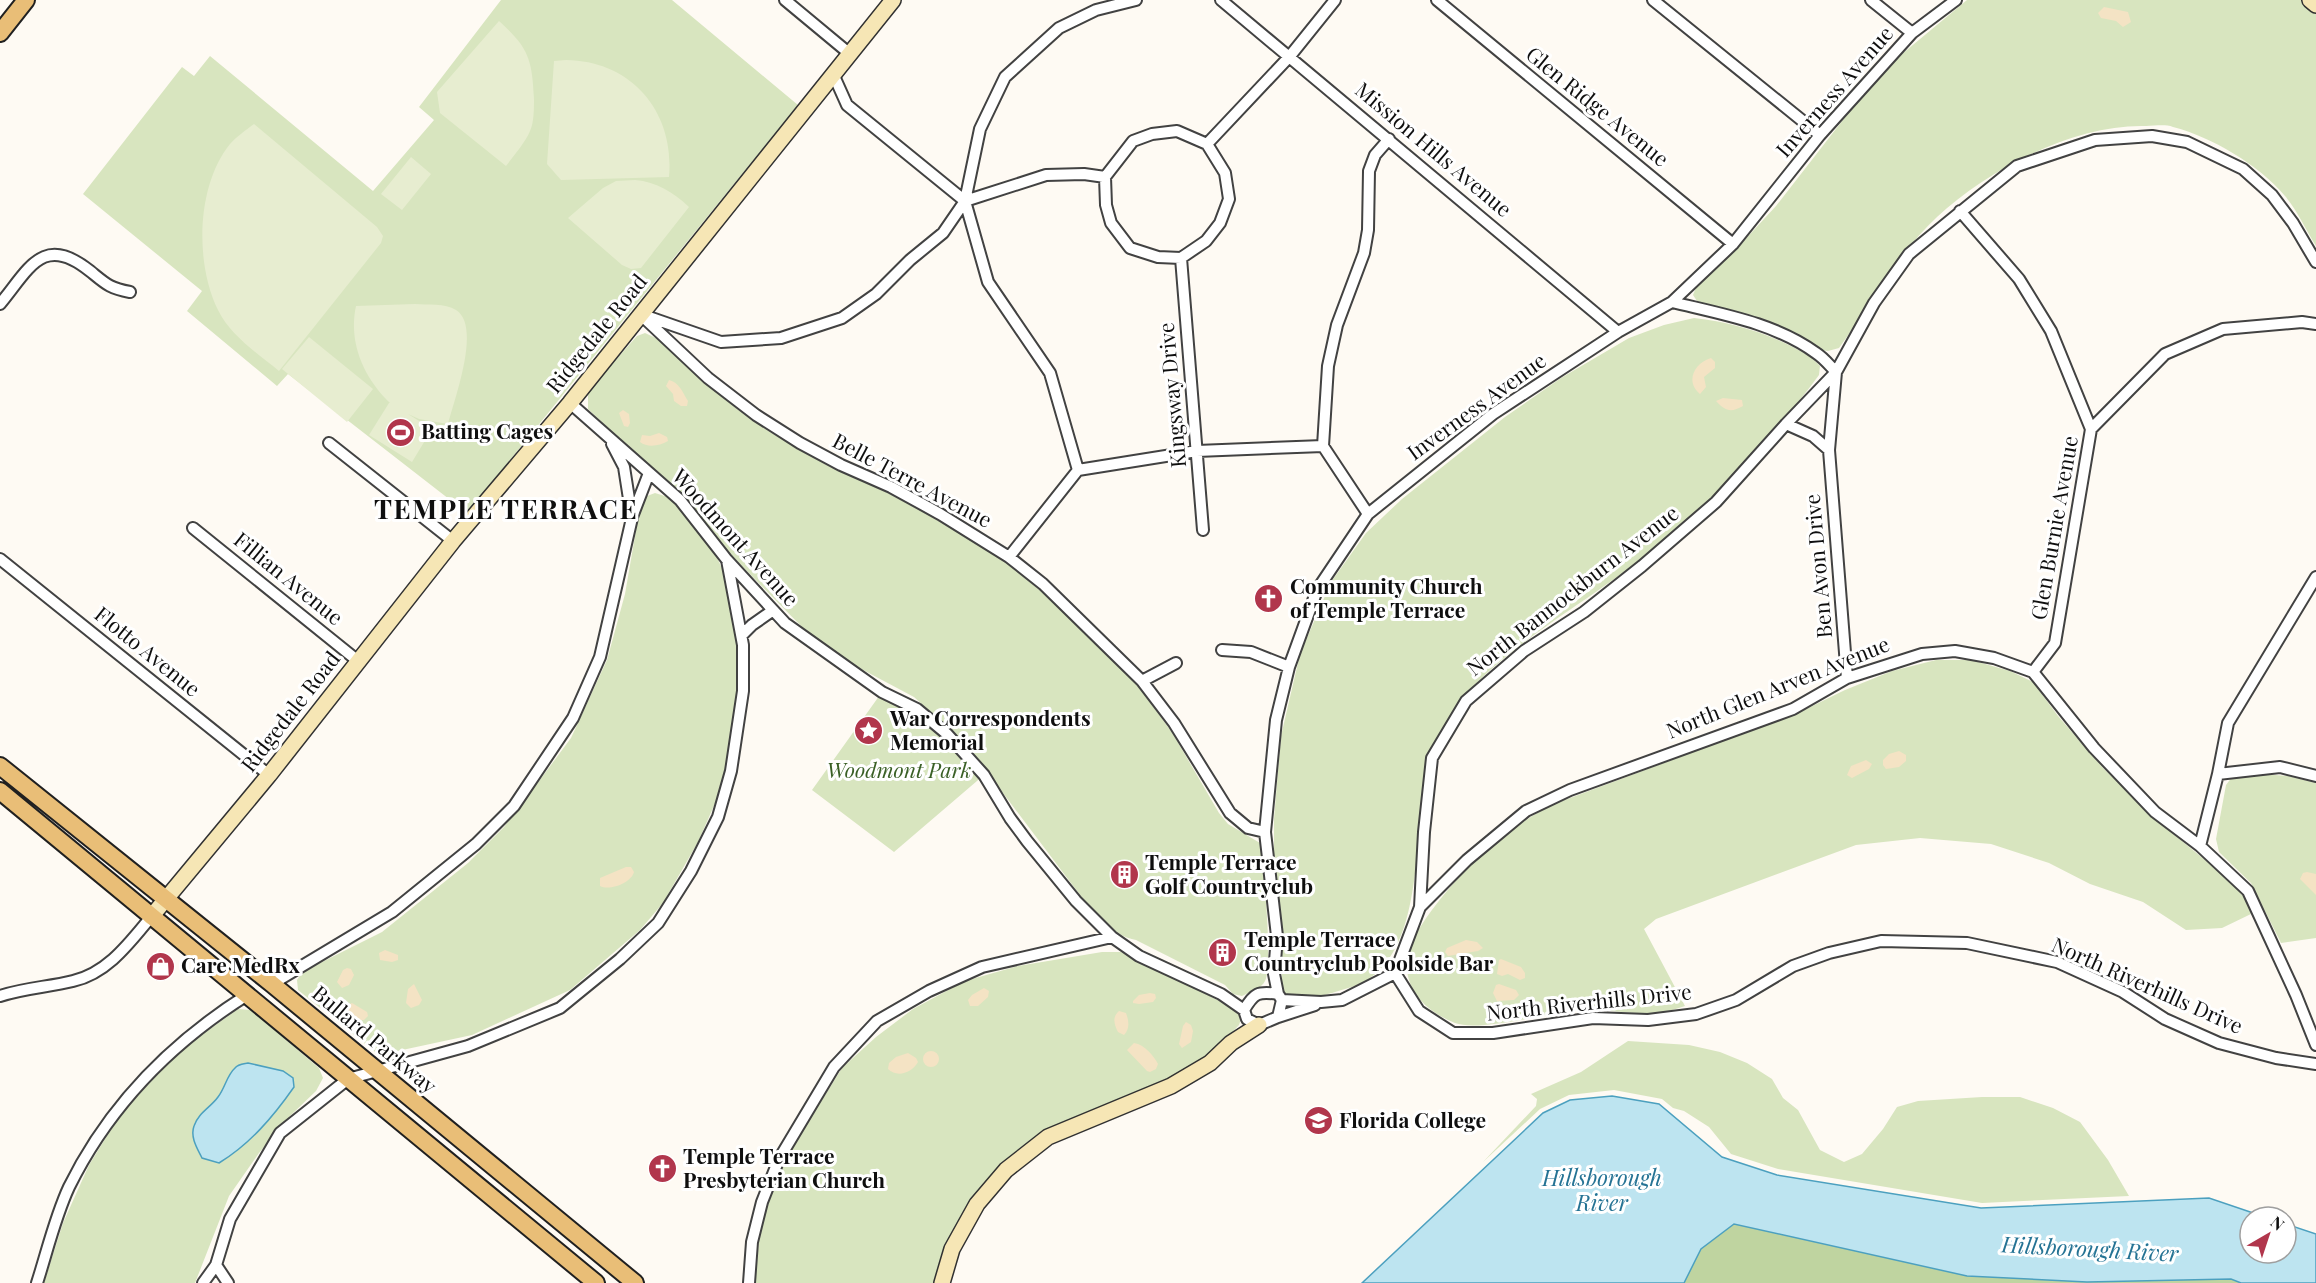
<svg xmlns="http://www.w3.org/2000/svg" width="2316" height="1283" viewBox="0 0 2316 1283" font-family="'Playfair Display',serif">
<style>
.green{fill:#d8e5bf}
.forest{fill:#bfd4a0}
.sand{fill:#f4e3c4}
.pitch{fill:#e7edd0}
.water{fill:#bde4f0;stroke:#4ca0bf;stroke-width:1.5}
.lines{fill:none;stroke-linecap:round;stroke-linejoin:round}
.street-casing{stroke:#424242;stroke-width:14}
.secondary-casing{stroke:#313131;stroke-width:18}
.primary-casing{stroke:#202020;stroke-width:20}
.street{stroke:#fff;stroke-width:10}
.secondary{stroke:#f6e6b5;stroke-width:15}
.primary{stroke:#e9be77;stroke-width:16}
.labels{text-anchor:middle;stroke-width:6;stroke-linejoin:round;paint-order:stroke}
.street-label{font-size:21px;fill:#0f0f0f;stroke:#fff}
.poi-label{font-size:21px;font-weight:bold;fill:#0f0f0f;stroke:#fff;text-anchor:start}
.park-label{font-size:21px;font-style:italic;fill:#3a6026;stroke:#fff}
.water-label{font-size:22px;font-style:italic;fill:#257394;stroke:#fff}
.district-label{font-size:27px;font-weight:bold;letter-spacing:1.5px;fill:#0f0f0f;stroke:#fff}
</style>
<rect width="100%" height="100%" fill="#fefaf3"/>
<path class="green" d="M501 0H672L798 105 467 513 288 374 277 386 187 311 202 291 83 194 182 67 194 76 210 56 373 191 434 120 419 107Z
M1967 0H2302L2316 11V246C2306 230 2297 210 2285 196 2259 165 2212 137 2173 127 2165 124 2155 126 2146 126 2074 124 1989 169 1937 217 1897 254 1871 304 1839 348L1828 351 1820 350 1791 332 1750 316 1699 304 1693 295 1698 283 1740 245 1776 206 1860 98 1902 54Z
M1694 318C1728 322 1758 330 1789 345 1801 351 1811 356 1820 366L1819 375C1767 445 1706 508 1637 562 1582 606 1480 660 1448 721 1441 733 1433 745 1429 757 1425 768 1425 781 1423 793 1415 847 1420 944 1370 978 1360 986 1344 989 1332 993 1311 998 1300 1005 1281 991L1282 963 1274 864V819L1281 736 1300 654 1331 582 1366 533 1402 499 1505 417 1561 378 1629 338 1664 325Z
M645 333 658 339 737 409 770 432 830 467 867 482 927 514 1003 560 1042 592 1138 685 1173 734 1219 813 1228 824 1260 843 1262 853C1264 876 1273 966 1265 981 1262 988 1250 992 1242 996L1233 994 1225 985 1136 940C1113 936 1098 916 1083 899L966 744 914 697 850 663 807 632 729 553 693 508 588 409V391L637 336Z
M655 493 668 497 700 528 714 551 731 588 737 633 738 683 732 736 724 783 698 842 663 903 640 930 570 990 472 1035 379 1055 298 990 297 980 301 974 320 963 382 932 468 863 504 827 542 777 571 738 607 660 625 594 639 513 647 496Z
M1936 660H1971L2010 671 2033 682 2058 716 2103 768 2160 823 2233 883 2246 900 2251 914 2222 928 2186 930 2143 902 2090 884 2049 863 1991 844 1920 838 1856 845 1656 919 1644 929 1685 1006C1678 1008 1670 1011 1663 1012 1635 1016 1605 1008 1576 1010 1548 1013 1479 1032 1455 1023 1420 1009 1399 983 1409 945 1411 939 1417 932 1421 926 1452 878 1503 829 1554 804L1800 712 1845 690 1892 671Z
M882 692 917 709 984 775 894 852 812 790Z
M2262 774 2288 776 2316 783V938L2281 943 2251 883 2219 852 2216 839 2226 785 2232 777Z
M1102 952H1121L1208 995 1237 1010 1241 1019 1239 1025C1226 1039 1213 1055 1196 1066 1154 1093 1103 1106 1057 1126 994 1154 951 1218 934 1283H755L759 1241 767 1205 786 1157 842 1068 876 1037 913 1009 965 981 1018 966Z
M238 1009 251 1010 319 1068 323 1078 316 1091 290 1116 259 1153 229 1196 195 1283H44L63 1223 89 1165 121 1113 183 1048Z
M1628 1041 1689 1045 1720 1052 1747 1063 1772 1079 1783 1098 1798 1110 1820 1150 1844 1162 1862 1154 1883 1129 1897 1107 1918 1101 1982 1097H2020L2053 1108 2080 1122 2108 1160 2129 1196 1982 1203 1778 1169 1731 1154 1709 1127 1684 1111 1673 1108 1662 1099 1614 1090 1569 1095 1540 1109 1483 1162 1536 1106 1537 1099 1531 1094 1581 1072Z"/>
<path class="forest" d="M1734 1224 1967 1276 2232 1279 2241 1283H1684L1701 1249Z"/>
<path class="sand" d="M2104 7 2128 12 2131 22 2123 27 2116 21 2101 18 2098 13Z
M1711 358 1715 362V368L1704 377 1706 387 1700 394C1685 382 1694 363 1711 358Z
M669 380C679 382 683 393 688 401L687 406H681L674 401 673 394 666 386Z
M1723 398 1742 400 1743 406C1731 413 1725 411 1716 401Z
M623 410 629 414 630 423 628 427 624 426 619 413Z
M659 433 667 437 668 441C659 446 648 448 640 442L642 435 650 436Z
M1899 751 1906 755V761L1899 767 1886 769 1883 765V760L1889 754Z
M1866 760 1872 764 1869 769 1852 778 1847 775 1851 766Z
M626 867H631L634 872C631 883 610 891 600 886V878Z
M2307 872 2316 874V895L2300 879 2303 873Z
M1466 940 1477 942 1483 948 1478 951 1448 956 1445 952 1447 948Z
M385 950 398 955V960L392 962 380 960 379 953Z
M1501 959 1521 967 1525 973V978L1520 980 1508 974 1502 976 1497 974 1499 960Z
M347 968 351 969 354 975 349 985 342 988 337 982 343 970Z
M414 984 422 1000 419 1005 411 1008 406 1003 408 989Z
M1499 984 1516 990 1519 995 1514 1000 1497 1001 1493 993 1496 985Z
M984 988 989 991 988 997 978 1006H970L968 1000 972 995Z
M1150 993 1155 994 1156 998 1153 1002 1139 1004 1133 1003V1001L1139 995Z
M352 1003 367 1012 368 1016 364 1020H359L347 1012 346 1006Z
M1119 1011 1126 1013C1129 1021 1130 1029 1124 1035L1118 1032C1114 1024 1112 1017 1119 1011Z
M1186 1022 1191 1025 1193 1031 1191 1042 1182 1048 1179 1044 1183 1026Z
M1134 1043C1145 1045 1153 1055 1158 1064L1156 1069 1150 1072 1147 1071 1127 1050Z
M923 1059a8 8 0 1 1 16 0a8 8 0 1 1-16 0Z
M908 1053 916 1058 918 1062C912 1073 897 1078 888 1069L889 1063 896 1057Z"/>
<path class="pitch" d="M499 21C529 48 532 59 534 99 534 108 534 123 530 131 525 143 514 155 506 166L440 113 437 92Z
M566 60C632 61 675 112 669 177L561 180 547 164 554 61Z
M254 124 377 227 383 236 381 243 279 371C258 354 230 335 218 310 195 264 196 186 230 144 236 137 246 130 254 124Z
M411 157 431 174 402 210 381 194Z
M635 180C657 182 673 192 689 207L641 268 631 269 622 265 568 218 603 188 616 181Z
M415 304C427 305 445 303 456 310 482 326 454 400 448 424L419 419 408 414 432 429 412 462 369 435 389 403H390C364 378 348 343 356 306Z
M309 337 373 389 347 422 282 369Z"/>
<path class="water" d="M248 1063 283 1071 293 1078 294 1087C273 1117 250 1144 219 1163L202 1158C197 1148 190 1137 194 1126 198 1113 211 1107 218 1097 225 1088 227 1075 235 1068 238 1064 243 1064 248 1063Z
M1612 1096 1659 1104 1722 1157 1777 1175 1981 1208 2209 1198 2265 1217H2250V1253H2286V1224L2316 1234V1283H2241L2231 1279 2087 1282 1967 1276 1734 1224 1701 1249 1684 1283H1362L1543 1113 1570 1100Z"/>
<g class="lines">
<defs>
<path id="street" d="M785 0 850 54
M1221 0 1618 332
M1437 0 1733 244
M1653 0 1820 135
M1871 0 1912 33
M834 76 847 105 965 201
M1177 131 1207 144 1225 173 1229 199 1220 223 1206 241 1181 258 1158 257 1130 248 1111 223 1106 205 1105 177 1133 141 1152 134Z
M1207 144 1290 56 1335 0
M1960 211 2019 279 2051 331 2091 429
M1181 258 1203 530
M1672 302C1721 314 1775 323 1816 353 1824 358 1830 366 1836 372L1829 450 1847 678
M0 304C29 269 43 233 90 271 106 284 109 288 130 292
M640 314 708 378 756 415 800 443 841 465 891 487 940 514 1009 557 1043 584 1142 681 1174 723 1230 813 1248 828 1265 832
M646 316 721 342 781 338 842 318 876 294 910 260 943 233 965 201 1046 175 1084 174 1105 177
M570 403 680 500 727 560 785 623 882 692 917 709 947 734 984 775 1010 818 1027 841 1076 901 1112 937 1139 956 1221 994 1244 1010
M1786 424 1813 436 1829 450
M329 443 453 541
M1323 446 1328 366 1337 325 1364 253 1368 230 1369 171 1375 155 1389 139
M1078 470 1197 451 1323 446 1368 514
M632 517 649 473
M193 528 358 661
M1009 557 1078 470 1050 373 988 282 965 201 980 129 1005 77 1059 28 1096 10 1136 0
M0 559 269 775
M742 635 752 625 772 611
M1222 650 1251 652 1289 667
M2033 672 2055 643 2091 429 2165 354 2223 329 2302 322 2316 324
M1142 681 1176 663
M2218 774 2280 767 2316 776
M2200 846 2218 774 2228 723 2316 577
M1420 907 1424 832 1432 758 1466 701 1524 651 1584 612 1642 566 1716 502 1786 424 1836 372 1874 303 1909 254 2017 166 2095 140 2152 136 2187 142 2243 169 2272 195 2293 223 2316 262
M1395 973 1419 1011 1453 1033H1493L1593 1018 1648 1020 1696 1014 1736 1000 1793 966 1829 953 1881 941 1967 943 2057 962 2123 992 2165 1019 2219 1043 2276 1058 2316 1064
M272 984 392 912 476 844 514 806 573 718 600 657 632 518 624 467 612 444
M1278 994C1258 991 1254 993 1244 1010L1247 1019 1259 1025 1278 1017 1282 1000 1278 994 1274 974 1277 936 1265 832 1276 720 1289 667 1317 590 1368 514 1493 414 1618 332 1672 302 1733 244 1820 135 1912 33 1956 0
M0 996C24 988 49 987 73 981 108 973 130 942 151 917
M1282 1000 1321 1002 1342 1000 1395 973 1420 907 1467 860 1526 811 1570 790 1793 709 1847 678 1922 654 1955 651 1994 658 2033 672 2094 748 2155 812 2200 846 2248 891 2296 995 2316 1045
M1278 1017 1315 1005
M216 1265 228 1283
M37 1283C47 1252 55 1217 69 1187 109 1106 171 1043 247 995
M203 1283 216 1265 230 1219 280 1133 348 1079 468 1046 560 1008 620 959 658 923 691 871 718 817 731 771 743 691V645L727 560
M749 1283 752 1242 762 1202 779 1159 834 1067 877 1021 929 991 982 967 1112 937"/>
<path id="secondary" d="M2310 0 2316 5
M151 917 269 775 453 541 570 403 893 0
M942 1283 952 1249 977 1204 1006 1170 1048 1137 1171 1086 1210 1063 1231 1043 1259 1025"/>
<path id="primary" d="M0 33 26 0
M0 766 272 984 635 1283
M0 791 596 1283"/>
</defs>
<use href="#street" class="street-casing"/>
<use href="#secondary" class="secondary-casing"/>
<use href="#primary" class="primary-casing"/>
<use href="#street" class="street"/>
<use href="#secondary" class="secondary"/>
<use href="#primary" class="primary"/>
</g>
<defs>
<symbol id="stadium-disc" viewBox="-11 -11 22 22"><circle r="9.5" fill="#b1364c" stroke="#fff"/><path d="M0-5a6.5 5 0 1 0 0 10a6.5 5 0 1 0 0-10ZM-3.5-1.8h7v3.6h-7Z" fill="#fff"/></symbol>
<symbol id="church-disc" viewBox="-11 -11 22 22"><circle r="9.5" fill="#b1364c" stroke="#fff"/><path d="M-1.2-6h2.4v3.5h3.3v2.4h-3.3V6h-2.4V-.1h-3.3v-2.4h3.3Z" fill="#fff"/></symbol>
<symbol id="sight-disc" viewBox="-11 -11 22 22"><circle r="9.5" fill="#b1364c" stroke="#fff"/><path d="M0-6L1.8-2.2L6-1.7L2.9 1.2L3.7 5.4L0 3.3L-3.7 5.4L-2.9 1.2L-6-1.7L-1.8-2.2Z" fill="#fff"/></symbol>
<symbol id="building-disc" viewBox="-11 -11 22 22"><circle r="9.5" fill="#b1364c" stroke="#fff"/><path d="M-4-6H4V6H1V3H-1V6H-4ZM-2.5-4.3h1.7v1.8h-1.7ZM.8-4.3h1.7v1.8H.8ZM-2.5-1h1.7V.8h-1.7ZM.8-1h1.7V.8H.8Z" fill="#fff"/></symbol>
<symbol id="shop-disc" viewBox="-11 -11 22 22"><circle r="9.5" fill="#b1364c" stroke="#fff"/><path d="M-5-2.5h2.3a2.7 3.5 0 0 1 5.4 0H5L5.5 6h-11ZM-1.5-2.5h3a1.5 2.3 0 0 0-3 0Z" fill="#fff"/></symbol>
<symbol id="university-disc" viewBox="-11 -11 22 22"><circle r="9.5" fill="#b1364c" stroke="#fff"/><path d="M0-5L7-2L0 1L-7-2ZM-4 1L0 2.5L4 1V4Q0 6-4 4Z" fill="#fff"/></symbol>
</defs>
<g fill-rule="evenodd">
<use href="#stadium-disc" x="384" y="416" width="33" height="33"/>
<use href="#church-disc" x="1252" y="582" width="33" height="33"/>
<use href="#sight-disc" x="852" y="714" width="33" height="33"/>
<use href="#building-disc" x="1108" y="858" width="33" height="33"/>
<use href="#building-disc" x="1206" y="936" width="33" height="33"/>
<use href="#shop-disc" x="144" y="950" width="33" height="33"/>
<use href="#university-disc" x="1302" y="1104" width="33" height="33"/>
<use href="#church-disc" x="646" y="1152" width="33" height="33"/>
</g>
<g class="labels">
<g class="street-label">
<text transform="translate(1835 92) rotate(-49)" y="7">Inverness Avenue</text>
<text transform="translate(1597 107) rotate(39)" y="7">Glen Ridge Avenue</text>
<text transform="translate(1433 150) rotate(40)" y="7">Mission Hills Avenue</text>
<text transform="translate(597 334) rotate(-51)" y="7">Ridgedale Road</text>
<text transform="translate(1173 395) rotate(-95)" y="7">Kingsway Drive</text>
<text transform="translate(1477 407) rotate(-36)" y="7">Inverness Avenue</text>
<text transform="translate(912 481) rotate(28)" y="7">Belle Terre Avenue</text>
<text transform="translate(2055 528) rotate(-80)" y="7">Glen Burnie Avenue</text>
<text transform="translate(735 538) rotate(48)" y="7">Woodmont Avenue</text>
<text transform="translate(1819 566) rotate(-95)" y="7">Ben Avon Drive</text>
<text transform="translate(288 579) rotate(39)" y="7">Fillian Avenue</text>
<text transform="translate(1573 591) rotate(-38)" y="7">North Bannockburn Avenue</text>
<text transform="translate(147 652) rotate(39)" y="7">Flotto Avenue</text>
<text transform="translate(1778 688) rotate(-22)" y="7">North Glen Arven Avenue</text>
<text transform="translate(291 712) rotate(-52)" y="7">Ridgedale Road</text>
<text transform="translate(2147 986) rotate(24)" y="7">North Riverhills Drive</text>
<text transform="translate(1589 1003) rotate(-6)" y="7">North Riverhills Drive</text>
<text transform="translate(374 1040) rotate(40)" y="7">Bullard Parkway</text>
</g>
<g class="poi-label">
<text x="421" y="439">Batting Cages</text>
<text x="1290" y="594">Community Church<tspan x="1290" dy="24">of Temple Terrace</tspan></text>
<text x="890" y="726">War Correspondents<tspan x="890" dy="24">Memorial</tspan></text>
<text x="1145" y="870">Temple Terrace<tspan x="1145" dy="24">Golf Countryclub</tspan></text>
<text x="1244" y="947">Temple Terrace<tspan x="1244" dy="24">Countryclub Poolside Bar</tspan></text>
<text x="181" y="973">Care MedRx</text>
<text x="1339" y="1128">Florida College</text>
<text x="683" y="1164">Temple Terrace<tspan x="683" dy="24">Presbyterian Church</tspan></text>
</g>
<g class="park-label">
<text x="899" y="778">Woodmont Park</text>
</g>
<g class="water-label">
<text x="1602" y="1186">Hillsborough<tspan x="1602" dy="25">River</tspan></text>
<text transform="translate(2090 1249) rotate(3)" y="8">Hillsborough River</text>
</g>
<g class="district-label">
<text x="506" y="519">TEMPLE TERRACE</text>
</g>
</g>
<g transform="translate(2268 1235) rotate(39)"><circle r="28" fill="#ffffff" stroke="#9f9f9f" stroke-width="1.5"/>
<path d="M0-4.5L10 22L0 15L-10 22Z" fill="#b1364c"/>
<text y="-9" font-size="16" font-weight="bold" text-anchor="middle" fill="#0f0f0f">N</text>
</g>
</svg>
